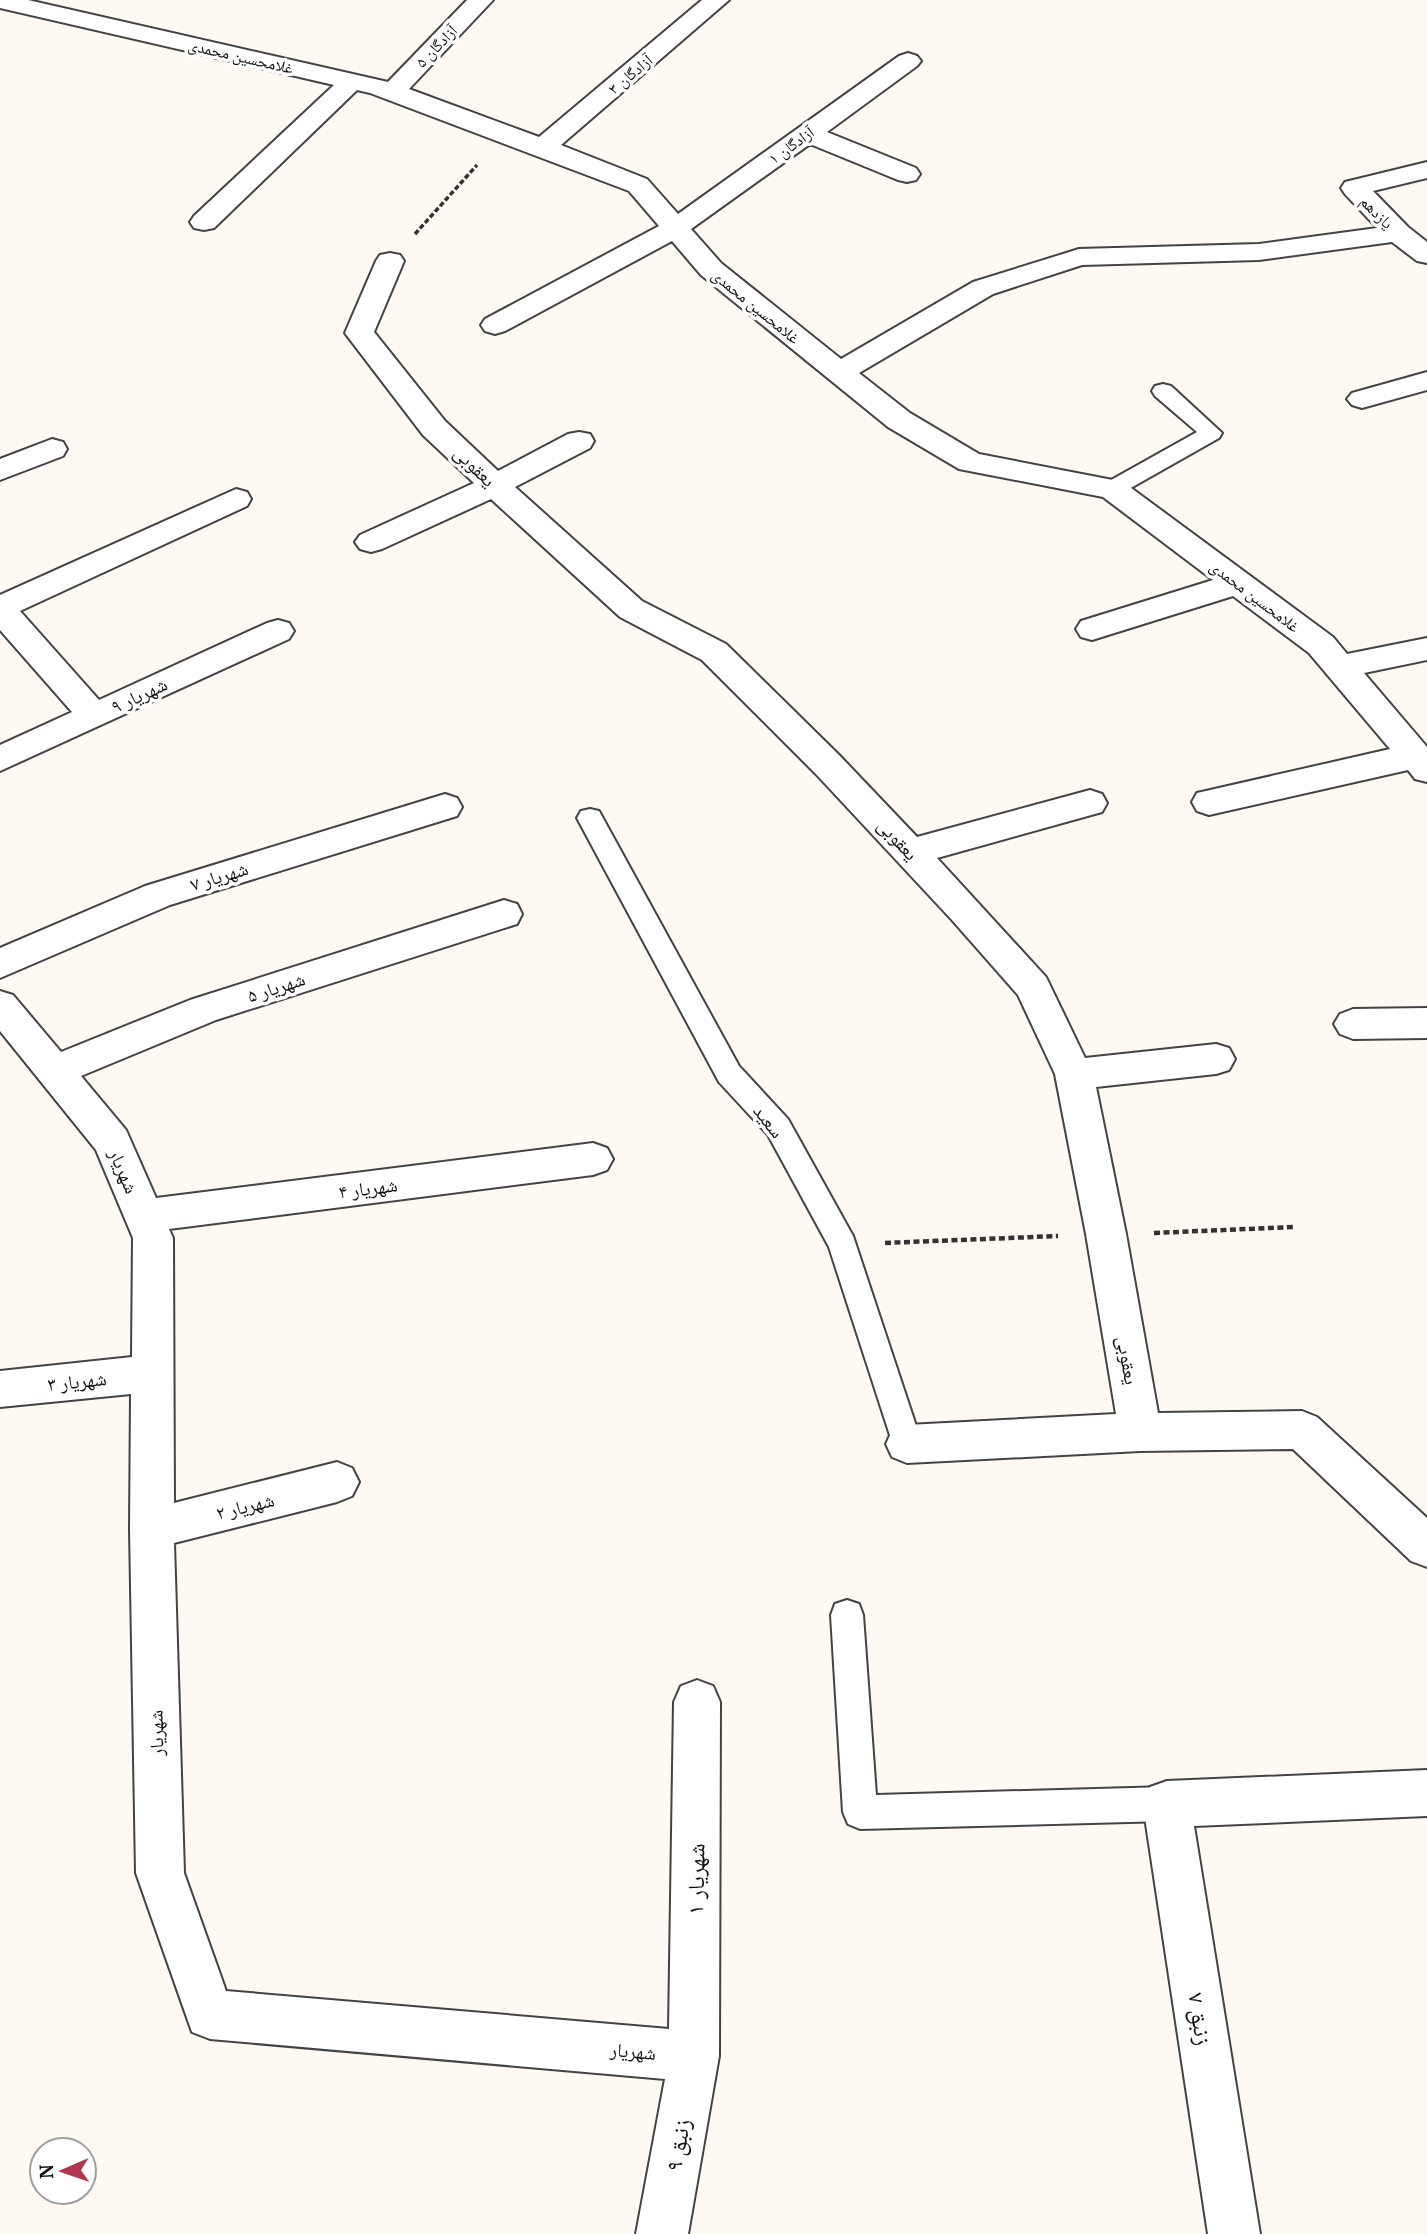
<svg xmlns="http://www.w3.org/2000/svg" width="1427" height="2234" viewBox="0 0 1427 2234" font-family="'PT Serif','Noto Naskh Arabic',serif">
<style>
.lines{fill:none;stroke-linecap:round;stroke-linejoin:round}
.lane-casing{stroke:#434343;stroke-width:4}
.street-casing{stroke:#434343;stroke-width:4}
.path-far1{stroke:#323232;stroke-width:3.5;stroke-dasharray:5 2.5;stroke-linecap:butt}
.path{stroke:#323232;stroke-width:4.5;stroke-dasharray:6 3.5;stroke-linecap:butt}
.lane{fill:#fff;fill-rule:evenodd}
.street{fill:#fff;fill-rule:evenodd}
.labels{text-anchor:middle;stroke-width:7;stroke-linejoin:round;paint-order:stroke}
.far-street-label{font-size:16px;fill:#101010;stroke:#fff}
.street-label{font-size:19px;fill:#101010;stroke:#fff}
.near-street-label{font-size:23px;fill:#101010;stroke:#fff}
</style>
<rect width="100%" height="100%" fill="#fefaf3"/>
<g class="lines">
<defs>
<path id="lane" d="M1163 384 1171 386 1222 433 1219 438 1120 494H1104L1101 489 1104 484 1197 432 1155 396 1152 391 1155 386Z
M590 809 599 811 739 1066 788 1119 853 1236 922 1444 918 1454 907 1458 896 1454 829 1247 768 1135 719 1082 577 818 581 811Z
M847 1600 859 1604 863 1615 876 1795 1167 1787 1179 1792 1184 1804 1179 1816 1167 1821 860 1829 848 1824 843 1812 831 1615 835 1604Z"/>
<path id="street" d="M0 0H28L388 82 467 0H493L409 89 539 137 702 0H729L561 145 647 179 678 214 899 56 908 53 917 56 921 61 917 66 827 132 916 168 920 174 916 180 907 182 898 180 810 144 691 229 721 263 841 359 973 282 1079 249 1259 244 1377 228 1345 194 1341 188 1345 182 1427 162V178L1373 191 1408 227 1427 242V263L1417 261 1392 242 1259 260 1082 265 993 294 859 373 910 413 979 454 1123 482 1333 637 1347 654 1427 638V660L1364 673 1427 747V782L1415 779 1408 770 1209 815 1197 811 1192 802 1197 793 1390 749 1309 653 1233 596 1092 640 1081 637 1076 629 1081 621 1213 580 1103 497 959 469 888 427 701 275 672 241 505 331 495 334 485 331 481 325 485 319 659 226 629 191 370 93 357 90 214 228 204 230 194 228 190 222 194 216 334 85 0 8Z
M390 253 400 255 404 261 374 332 445 421 498 471 568 434 579 432 590 434 594 441 590 448 515 487 642 601 726 644 840 756 917 837 1090 790 1102 794 1107 803 1102 812 937 858 1046 977 1085 1058 1216 1044 1229 1048 1235 1059 1229 1070 1216 1074 1096 1087 1126 1234 1158 1413 1302 1411 1317 1417 1427 1518V1567L1411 1561 1293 1449 1140 1451 907 1463 892 1457 886 1444 892 1431 907 1425 1116 1414 1086 1234 1055 1074 1018 995 952 920 816 774 702 660 620 617 491 499 382 549 371 552 360 549 355 542 360 535 474 483 423 435 345 333 376 261 380 255Z
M1427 372V390L1362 408 1352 405 1347 399 1352 393Z
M52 439 63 442 67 449 63 456 0 480V459Z
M236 489 247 492 251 499 247 506 20 611 99 700 267 623 278 620 289 623 294 631 289 639 0 771V745L72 712 0 630V595Z
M445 794 457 798 462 807 457 816 170 905 0 978V948L145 886Z
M504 900 517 904 522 914 517 924 216 1020 81 1076 126 1130 156 1198 593 1143 607 1148 613 1159 607 1170 593 1175 169 1229 173 1238 174 1503 337 1462 352 1468 359 1482 352 1496 337 1502 174 1543 184 1873 226 1991 669 2029 674 1702 681 1686 697 1680 713 1686 720 1702 719 2056 688 2234H636L665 2079 210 2039 192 2032 136 1873 130 1529 131 1394 0 1407V1371L132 1357 133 1238 96 1150 0 1031V991L13 995 61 1052 190 1000Z
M1427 1008V1038L1353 1039 1340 1034 1334 1024 1340 1014 1353 1009Z
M1427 1770V1816L1194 1826 1260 2234H1208L1143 1804 1150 1787 1167 1781Z"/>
</defs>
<use href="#lane" class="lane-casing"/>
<use href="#street" class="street-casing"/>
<path class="path-far1" d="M415 234 477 165"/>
<path class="path" d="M1154 1233 1293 1227
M885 1243 1058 1236"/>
<use href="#lane" class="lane"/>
<use href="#street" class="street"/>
</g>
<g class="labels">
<g class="far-street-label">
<text transform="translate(436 46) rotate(-46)" y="6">آزادگان ۵</text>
<text transform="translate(241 56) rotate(13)" y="6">غلامحسین محمدی</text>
<text transform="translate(630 74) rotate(-40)" y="6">آزادگان ۳</text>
<text transform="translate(791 145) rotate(-36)" y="6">آزادگان ۱</text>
<text transform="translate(1377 212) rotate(45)" y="6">یازدهم</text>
<text transform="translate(756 306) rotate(39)" y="6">غلامحسین محمدی</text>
<text transform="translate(1255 596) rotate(37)" y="6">غلامحسین محمدی</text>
</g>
<g class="street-label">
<text transform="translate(475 466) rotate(44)" y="7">یعقوبی</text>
<text transform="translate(139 695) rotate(-25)" y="7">شهریار ۹</text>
<text transform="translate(898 839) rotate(47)" y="7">یعقوبی</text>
<text transform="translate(219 876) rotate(-17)" y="7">شهریار ۷</text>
<text transform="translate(276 987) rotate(-18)" y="7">شهریار ۵</text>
<text transform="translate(769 1121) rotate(52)" y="7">سعید</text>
<text transform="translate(124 1171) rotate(67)" y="7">شهریار</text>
<text transform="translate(368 1188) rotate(-7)" y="7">شهریار ۴</text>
<text transform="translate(1128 1360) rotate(80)" y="7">یعقوبی</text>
<text transform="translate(77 1381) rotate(-6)" y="7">شهریار ۳</text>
<text transform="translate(245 1506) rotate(-14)" y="7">شهریار ۲</text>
<text transform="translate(156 1733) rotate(-91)" y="7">شهریار</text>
<text transform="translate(633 2051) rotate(5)" y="7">شهریار</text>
</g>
<g class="near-street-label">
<text transform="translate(696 1879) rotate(-89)" y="8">شهریار ۱</text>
<text transform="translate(1200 2019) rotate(81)" y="8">زنبق ۷</text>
<text transform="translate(678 2145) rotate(-80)" y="8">زنبق ۹</text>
</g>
</g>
<g transform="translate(63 2171) rotate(268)"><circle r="33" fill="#ffffff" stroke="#9f9f9f" stroke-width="2"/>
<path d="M0-5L12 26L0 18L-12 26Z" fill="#b1364f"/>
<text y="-10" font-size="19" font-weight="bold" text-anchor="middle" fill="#101010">N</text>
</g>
</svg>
